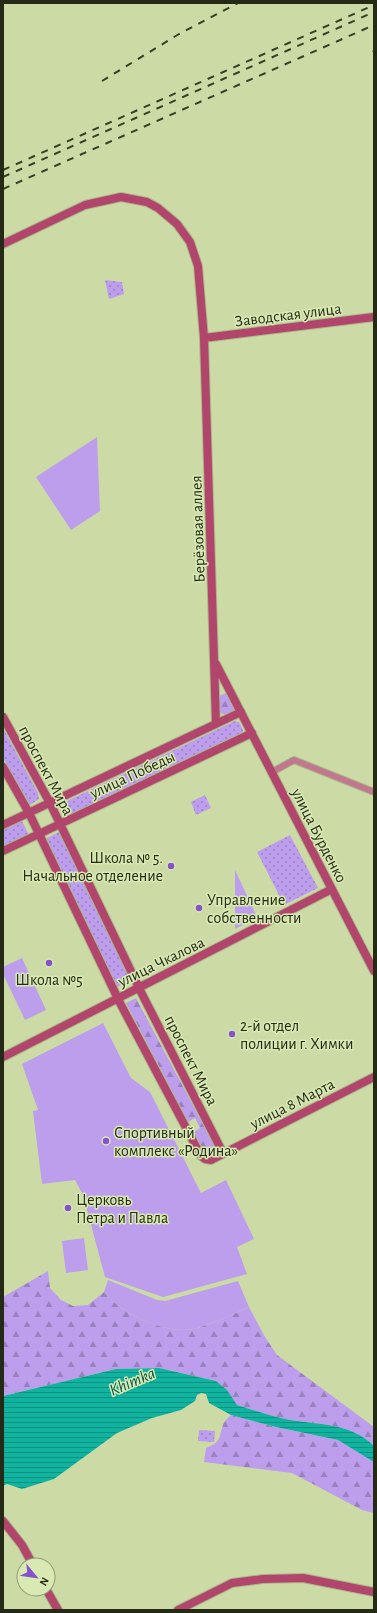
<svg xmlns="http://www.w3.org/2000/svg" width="377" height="1613" viewBox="0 0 377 1613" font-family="'Alegreya Sans',sans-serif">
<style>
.grass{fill:#bc9eec}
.forest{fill:url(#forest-firs)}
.park{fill:url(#park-dots)}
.water{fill:url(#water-rules)}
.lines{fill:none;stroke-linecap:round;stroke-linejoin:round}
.street-casing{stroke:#aab889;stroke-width:8}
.secondary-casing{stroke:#aab889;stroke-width:10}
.street{stroke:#c1778d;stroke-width:6}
.secondary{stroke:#b1456b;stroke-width:8}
.rail{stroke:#373e26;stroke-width:2;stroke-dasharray:7 7;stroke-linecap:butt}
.poi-dot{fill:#8753cb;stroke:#d9e9b3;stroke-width:1.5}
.labels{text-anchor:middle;stroke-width:3;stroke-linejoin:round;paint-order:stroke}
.street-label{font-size:16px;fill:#242a15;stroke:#d9e9b3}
.poi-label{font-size:16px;fill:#242a15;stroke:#d9e9b3;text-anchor:start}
.water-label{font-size:17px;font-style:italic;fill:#04584d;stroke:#d9e9b3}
</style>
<defs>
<pattern id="forest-firs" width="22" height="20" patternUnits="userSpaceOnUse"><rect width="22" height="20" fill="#bc9eec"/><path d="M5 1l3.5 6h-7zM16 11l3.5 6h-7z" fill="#9981be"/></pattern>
<pattern id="park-dots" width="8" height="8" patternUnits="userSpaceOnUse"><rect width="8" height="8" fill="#bc9eec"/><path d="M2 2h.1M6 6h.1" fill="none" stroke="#9981be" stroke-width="1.8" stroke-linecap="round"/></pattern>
<pattern id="water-rules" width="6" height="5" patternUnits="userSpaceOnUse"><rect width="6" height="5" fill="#0fb39f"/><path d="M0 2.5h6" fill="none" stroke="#0e9280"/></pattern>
</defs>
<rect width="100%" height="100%" fill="#ccdba6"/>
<path class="grass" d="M97 437 100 511 71 530 36 477Z
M235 870 257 917 235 929Z
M22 958 46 1010 25 1020 3 974V967Z
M103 1023 131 1078 150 1092 201 1193 226 1180 254 1239 237 1247 247 1274 163 1297 105 1277 83 1195 75 1180 42 1184 33 1111 38 1110 22 1064Z
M84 1238 88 1270 66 1273 62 1241Z
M108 1280 157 1300 165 1301 238 1281 249 1307C233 1314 200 1331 182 1330 156 1329 121 1313 104 1292Z"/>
<path class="forest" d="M226 693C231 698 236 702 235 710L227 715 220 713 219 696Z
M136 998 214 1145C211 1152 209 1153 202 1152L192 1133 200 1128 195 1118 188 1122 126 1003Z
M48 1271 50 1288 61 1300 73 1306 88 1305 104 1292C121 1313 156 1329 182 1330 200 1331 233 1314 249 1307L265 1337 277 1355 374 1427V1446C351 1423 320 1425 290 1420 272 1417 254 1410 236 1405L227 1390 216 1381 159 1368 116 1369 3 1396V1297Z
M231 1415 276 1427 338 1440 374 1461V1513L362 1510 292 1473 204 1462 206 1448C222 1441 218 1439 223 1425 224 1421 228 1418 231 1415Z"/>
<path class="park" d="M105 280 122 282 124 294 109 299Z
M235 721 239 722 243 730 242 734 71 815 65 802Z
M3 728 38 793 39 799 30 805 27 802 3 758Z
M205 795 211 808 196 815 191 802Z
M22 821 29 835 3 847V830Z
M59 832 131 979 116 988 45 839Z
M290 835 318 888 284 905 257 852Z
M199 1430 215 1431 214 1442 198 1441Z"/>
<path class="water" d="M159 1368 216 1381 227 1390 237 1405C254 1410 272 1417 290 1420 320 1425 351 1423 374 1446V1462L338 1440 276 1427 231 1415 209 1403 206 1394 201 1393 197 1395 195 1401 181 1410 152 1418 117 1433 54 1479 22 1489 7 1484 3 1486V1396L116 1369Z"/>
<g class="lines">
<defs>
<path id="street" d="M272 772 294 760 374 792"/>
<path id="secondary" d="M3 244 85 205 121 197 147 202 158 208 177 224 190 242 198 266 204 338 216 724
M204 338 374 317
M216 664 374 971
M3 717 50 803 141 992 223 1153
M3 767 29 813 120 1003 201 1156 205 1159 211 1160 374 1077
M3 825 241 712
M3 851 252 733
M3 1057 332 889
M3 1521 22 1545 33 1565
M46 1589 58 1610
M178 1610 232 1583 263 1579 303 1578 374 1592"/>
</defs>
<use href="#street" class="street-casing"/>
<use href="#secondary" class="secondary-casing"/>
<use href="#street" class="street"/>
<use href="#secondary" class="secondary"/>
<path class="rail" d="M373 52 374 51
M102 81 179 34 238 3
M3 170 374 5
M3 177 374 12
M3 189 374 25"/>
</g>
<g class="poi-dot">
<circle cx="171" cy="866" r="4"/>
<circle cx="199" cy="908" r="4"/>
<circle cx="49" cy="963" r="4"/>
<circle cx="232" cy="1034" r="4"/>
<circle cx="106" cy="1141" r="4"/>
<circle cx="68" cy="1208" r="4"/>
</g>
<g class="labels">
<g class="street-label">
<text transform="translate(288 314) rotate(-7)" y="6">Заводская улица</text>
<text transform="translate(197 529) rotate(-92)" y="6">Берёзовая аллея</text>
<text transform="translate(47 770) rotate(62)" y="6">проспект Мира</text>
<text transform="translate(132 774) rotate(-25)" y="6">улица Победы</text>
<text transform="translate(320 835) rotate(63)" y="6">улица Бурденко</text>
<text transform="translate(161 961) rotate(-26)" y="6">улица Чкалова</text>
<text transform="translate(192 1060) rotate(63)" y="6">проспект Мира</text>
<text transform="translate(292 1103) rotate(-27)" y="6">улица 8 Марта</text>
</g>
<g class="poi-label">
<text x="163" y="863" text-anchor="end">Школа № 5.<tspan x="163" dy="18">Начальное отделение</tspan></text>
<text x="207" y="905">Управление<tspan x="207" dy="18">собственности</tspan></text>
<text x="49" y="985" text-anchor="middle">Школа №5</text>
<text x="240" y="1031">2-й отдел<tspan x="240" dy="18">полиции г. Химки</tspan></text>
<text x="114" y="1138">Спортивный<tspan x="114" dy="18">комплекс «Родина»</tspan></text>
<text x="76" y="1205">Церковь<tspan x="76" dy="18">Петра и Павла</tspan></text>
</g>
<g class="water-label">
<text transform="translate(132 1381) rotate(-23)" y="6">Khimka</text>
</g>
</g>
<rect width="377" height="1613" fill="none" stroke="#242a15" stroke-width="8"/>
<g transform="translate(36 1577) rotate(119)"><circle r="19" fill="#d9e9b3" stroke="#919d74"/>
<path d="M0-3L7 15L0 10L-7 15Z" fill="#8753cb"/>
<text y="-6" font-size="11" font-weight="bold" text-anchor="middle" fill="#242a15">N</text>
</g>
</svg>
